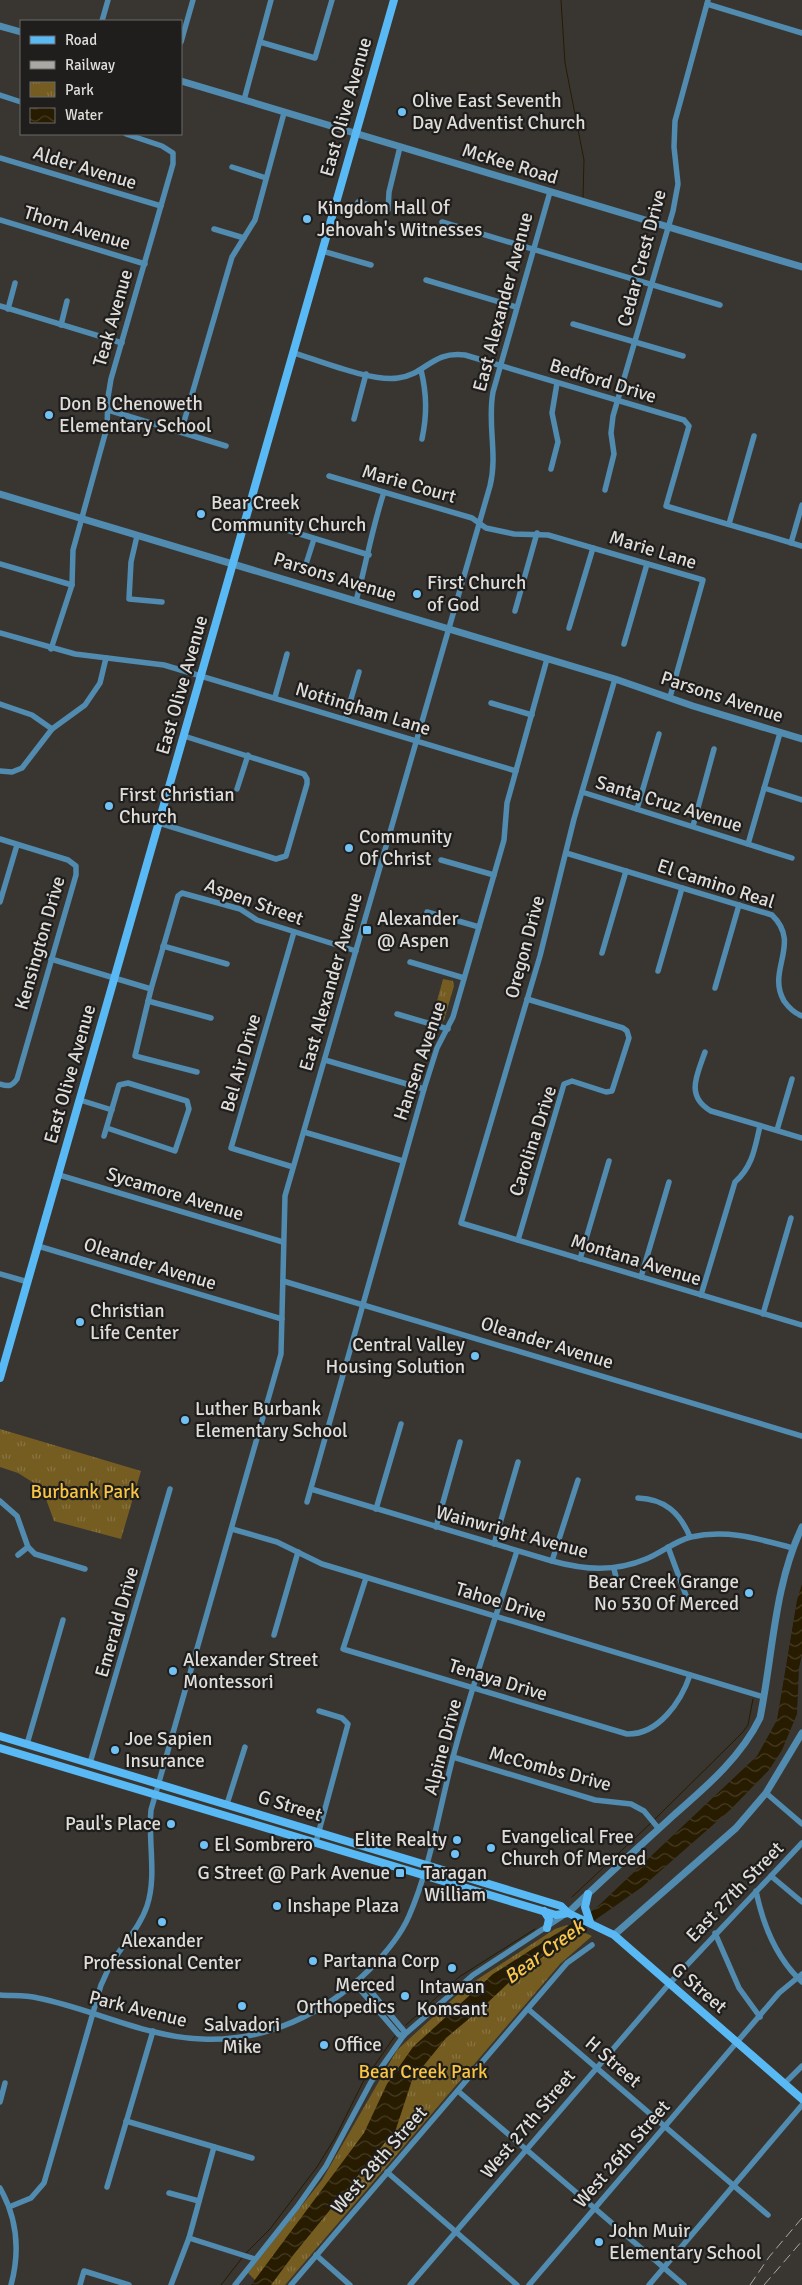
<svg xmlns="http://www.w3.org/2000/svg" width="802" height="2285" font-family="Signika,sans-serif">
  <defs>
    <pattern id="park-tufts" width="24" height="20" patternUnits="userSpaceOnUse" patternTransform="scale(1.25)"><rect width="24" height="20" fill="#755d22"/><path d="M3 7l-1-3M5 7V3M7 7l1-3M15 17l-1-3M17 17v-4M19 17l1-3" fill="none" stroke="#887442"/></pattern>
    <pattern id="water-waves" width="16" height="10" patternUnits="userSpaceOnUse" patternTransform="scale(1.25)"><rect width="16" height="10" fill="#271b00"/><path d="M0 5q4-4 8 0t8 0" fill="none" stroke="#463c25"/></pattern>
  </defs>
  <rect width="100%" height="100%" fill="#393631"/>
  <!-- park -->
  <g fill="url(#park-tufts)">
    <polygon points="443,979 453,981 454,986 444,1020 440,1022 432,1020"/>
    <polygon points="0,1429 141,1471 121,1539 54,1521 42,1488 18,1473 0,1467"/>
    <polygon points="567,1925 592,1936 560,1964 285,2285 260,2285 248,2273 322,2180 397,2050 467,1986 555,1929"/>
  </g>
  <!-- water -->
  <polygon fill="url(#water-waves)" points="802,1584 802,1654 799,1668 797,1714 782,1750 769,1770 730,1810 642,1887 517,1975 483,2007 446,2038 412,2080 396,2129 294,2254 271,2285 251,2285 364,2133 387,2084 413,2047 493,1974 595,1909 757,1756 777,1720 797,1600"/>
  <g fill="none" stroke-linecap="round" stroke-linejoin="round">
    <!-- stream -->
    <g stroke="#271b00" stroke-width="1">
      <polyline points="561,0 565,63 584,160 583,197"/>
      <polyline points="655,1819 742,1733 748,1725 753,1699"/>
      <polyline points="572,1897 652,1822"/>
      <polyline points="406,2025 459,1977 535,1929"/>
      <polyline points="246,2253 270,2229 317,2167 335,2138 363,2082 395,2036"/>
      <polyline points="221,2285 242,2258"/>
    </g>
    <!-- minor -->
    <g stroke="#518baf" stroke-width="5.5">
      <polyline points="707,4 802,33"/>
      <polyline points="102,21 108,0"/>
      <polyline points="181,42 193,0"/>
      <polyline points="260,42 315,58 332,0"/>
      <polyline points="0,95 21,102"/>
      <polyline points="244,100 271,0"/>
      <polyline points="0,158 161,206"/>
      <polyline points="232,167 266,178"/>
      <polyline points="358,202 388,210 389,192 400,147"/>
      <polyline points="0,220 145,264"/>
      <polyline points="442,222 720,305"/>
      <polyline points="214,229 244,238"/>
      <polyline points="322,251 371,265"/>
      <polyline points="426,280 516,307"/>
      <polyline points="0,306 122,343"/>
      <polyline points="8,309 15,283"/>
      <polyline points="573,324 683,356"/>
      <polyline points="61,325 67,301"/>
      <path d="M294 353C320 361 372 382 398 378 427 374 431 351 465 355L684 420 689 426 666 506 802 546"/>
      <path d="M421 370C427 395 427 415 422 439"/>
      <polyline points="108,410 226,446"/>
      <polyline points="354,419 366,374"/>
      <polyline points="181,432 229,267 232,257 255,220 284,113"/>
      <polyline points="551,469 558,442 552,413 557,383"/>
      <polyline points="329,476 472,518 486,528 514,534 548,535 703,580 670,697"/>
      <polyline points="605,490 614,454 611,433 613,416 673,211 678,184 674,147 675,121 708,0"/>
      <polyline points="267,524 369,555"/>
      <polyline points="729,524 754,436"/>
      <polyline points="137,536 131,562 129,599 162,602"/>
      <polyline points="791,543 802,505"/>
      <polyline points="0,564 72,585"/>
      <polyline points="306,564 314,539"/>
      <path d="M356 601C366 565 372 528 384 492"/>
      <polyline points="515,611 537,533"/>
      <polyline points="569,628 593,548"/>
      <polyline points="0,633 75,654 164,665 516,771"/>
      <polyline points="624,644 647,564"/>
      <polyline points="51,649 72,585 73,550 107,427 108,397 111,379 173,164 173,153 162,146 126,134"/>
      <polyline points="615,679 574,819 540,956 461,1223 802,1325"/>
      <polyline points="275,697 287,654"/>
      <polyline points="491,703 532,715"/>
      <polyline points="0,704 32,715 52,729"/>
      <polyline points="345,719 359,672"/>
      <polyline points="0,771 12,772 22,768 52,729 85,705 100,683 106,658"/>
      <polyline points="764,788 802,800"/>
      <polyline points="237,789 248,755"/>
      <polyline points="582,792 792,858"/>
      <polyline points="637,809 659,734"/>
      <polyline points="159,823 276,859 286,856 307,784 307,779 304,774 184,736"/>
      <polyline points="693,826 714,749"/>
      <path d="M0 839 68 860 76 866V875L17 1079C12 1086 9 1087 0 1084"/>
      <polyline points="748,844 780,733"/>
      <path d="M566 853 772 915C802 944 766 970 784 1001 789 1008 794 1013 802 1016"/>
      <polyline points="441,860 494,875"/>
      <polyline points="0,902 17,845"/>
      <polyline points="427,912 479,927"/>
      <polyline points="163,946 227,964"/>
      <polyline points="602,953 626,871"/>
      <polyline points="51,959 151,989"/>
      <polyline points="410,962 464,978"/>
      <polyline points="658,971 682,888"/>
      <polyline points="715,988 739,905"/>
      <polyline points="148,1001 211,1018"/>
      <polyline points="397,1014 448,1029"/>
      <path d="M705 1052C697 1075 685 1096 711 1111L802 1138"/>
      <polyline points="325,1060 424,1089"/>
      <polyline points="197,1072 135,1056 151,989 178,896 182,893 240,909 257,920 356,951"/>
      <polyline points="80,1100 112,1110"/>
      <polyline points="777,1130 792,1079"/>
      <polyline points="304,1132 403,1161"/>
      <polyline points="104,1136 119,1085 128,1083 187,1101 189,1109 175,1151 107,1128"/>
      <polyline points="293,1167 231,1148 294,932"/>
      <polyline points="59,1175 283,1242"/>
      <polyline points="518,1240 564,1084 572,1081 606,1092 612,1091 629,1038 627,1031 623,1028 527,999"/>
      <polyline points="38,1246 282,1319"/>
      <polyline points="580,1259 609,1161"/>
      <polyline points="0,1274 28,1282"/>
      <polyline points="641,1277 669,1182"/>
      <polyline points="283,1281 802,1436"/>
      <path d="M701 1295 735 1182C753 1166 755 1147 760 1126"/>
      <polyline points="763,1314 791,1218"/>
      <path d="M311 1489 552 1561C585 1570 615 1572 646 1559 661 1553 675 1541 691 1537 727 1529 759 1539 793 1548"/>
      <path d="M638 1498C665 1499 680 1513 690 1537"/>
      <polyline points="0,1501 17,1516 28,1547 35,1554 85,1569"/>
      <polyline points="307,1502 424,1089 437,1048 453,1017 479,927 504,840 507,803 547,659"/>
      <polyline points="376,1509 401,1424"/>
      <polyline points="436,1527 460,1442"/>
      <polyline points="232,1529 277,1542 322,1564 764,1697"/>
      <polyline points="494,1544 518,1462"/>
      <polyline points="668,1547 691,1609"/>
      <polyline points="18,1555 28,1547"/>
      <polyline points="552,1561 578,1480"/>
      <polyline points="614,1569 618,1585"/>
      <path d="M366 1578 343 1649 627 1734C658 1735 681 1702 690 1675"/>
      <polyline points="274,1635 298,1552"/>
      <polyline points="27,1744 63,1620"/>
      <polyline points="453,1757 595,1800 631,1804 644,1811 659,1829"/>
      <polyline points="90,1763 170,1489"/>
      <polyline points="766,1793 802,1824"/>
      <polyline points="227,1804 245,1747"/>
      <polyline points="316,1842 348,1724 342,1718 319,1711"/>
      <polyline points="771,1876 802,1902"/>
      <path d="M756 1891C763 1925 776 1958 802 1982"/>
      <polyline points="715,1933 739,1988 760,2017"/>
      <polyline points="357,1981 357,1986 399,2035 404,2035"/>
      <polyline points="357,1981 363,1982 404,2031 404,2035"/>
      <path d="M0 1995C13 1996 25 1995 38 1998 93 2009 145 2037 202 2039 266 2042 324 2014 369 1970 385 1954 400 1937 409 1916 431 1865 439 1810 453 1757 471 1688 495 1619 517 1551"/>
      <polyline points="528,2009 768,2215"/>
      <polyline points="784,2084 802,2066"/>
      <polyline points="458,2091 684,2285"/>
      <polyline points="0,2102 5,2083"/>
      <polyline points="126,2121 252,2158"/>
      <polyline points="387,2172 517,2285"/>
      <polyline points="107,2187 153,2031"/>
      <path d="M0 2188C17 2218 20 2252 11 2285"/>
      <polyline points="169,2193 199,2201"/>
      <path d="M9 2207 31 2198 44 2183 101 1985C105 1977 108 1968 113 1961 124 1943 140 1927 147 1906 157 1876 148 1842 151 1810L281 1354 285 1196 490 486C498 454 487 424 493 392L550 192"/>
      <polyline points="189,2238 255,2259"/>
      <polyline points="316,2255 350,2285"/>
      <polyline points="80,2285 84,2271 129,2285"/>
      <polyline points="171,2285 189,2238 214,2147"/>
      <polyline points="235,2285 297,2207 326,2166 371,2082 404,2035 473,1975 566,1914"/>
      <polyline points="291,2285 567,1963 592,1945"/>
      <polyline points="410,2285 669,1984 802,1843"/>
      <polyline points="529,2285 779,1993 802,1974"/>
      <polyline points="649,2285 802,2105"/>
    </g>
    <!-- tertiary -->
    <g stroke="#518baf" stroke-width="7">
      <polyline points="0,26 21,32"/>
      <polyline points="181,81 802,267"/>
      <polyline points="0,494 615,679 693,706 802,739"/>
      <path d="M568 1913C603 1879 639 1847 675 1814 707 1786 741 1757 760 1718 773 1654 774 1586 802 1527"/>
      <polyline points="614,1935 736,1828 766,1793 802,1733"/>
    </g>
    <!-- secondary -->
    <g stroke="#59b9f4" stroke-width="8">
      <polyline points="0,1378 394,0"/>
      <polyline points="0,1736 561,1906 568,1913 614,1935 802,2099"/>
      <polyline points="0,1748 556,1915 568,1913"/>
      <polyline points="588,1894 585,1907 590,1922"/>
      <polyline points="544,1911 549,1919 547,1928"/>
    </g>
    <!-- rail -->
    <g stroke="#aaa8a5" stroke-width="1" stroke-dasharray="10 5" stroke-linecap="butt">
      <polyline points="750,2285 769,2257 802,2218"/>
      <polyline points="764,2285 802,2241"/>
    </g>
  </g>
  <!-- markers -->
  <g fill="#71c1f4" stroke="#1f1e1c" stroke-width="2">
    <circle cx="402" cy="112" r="5"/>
    <circle cx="307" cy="219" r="5"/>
    <circle cx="49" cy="415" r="5"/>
    <circle cx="201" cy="514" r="5"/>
    <circle cx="417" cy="594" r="5"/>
    <circle cx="109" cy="806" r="5"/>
    <circle cx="349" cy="848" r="5"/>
    <rect x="362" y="925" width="10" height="10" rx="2.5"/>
    <circle cx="80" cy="1322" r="5"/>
    <circle cx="475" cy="1356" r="5"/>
    <circle cx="185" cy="1420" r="5"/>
    <circle cx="749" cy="1593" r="5"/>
    <circle cx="173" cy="1671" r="5"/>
    <circle cx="115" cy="1750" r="5"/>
    <circle cx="171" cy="1824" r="5"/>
    <circle cx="457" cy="1840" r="5"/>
    <circle cx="204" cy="1845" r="5"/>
    <circle cx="491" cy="1848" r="5"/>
    <circle cx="455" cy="1854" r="5"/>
    <rect x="395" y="1868" width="10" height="10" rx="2.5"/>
    <circle cx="277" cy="1906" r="5"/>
    <circle cx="162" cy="1922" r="5"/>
    <circle cx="313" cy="1961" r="5"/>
    <circle cx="452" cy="1968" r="5"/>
    <circle cx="405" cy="1996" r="5"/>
    <circle cx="242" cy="2006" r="5"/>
    <circle cx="324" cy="2045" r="5"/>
    <circle cx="599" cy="2242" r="5"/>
  </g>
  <g text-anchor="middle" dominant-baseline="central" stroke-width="4.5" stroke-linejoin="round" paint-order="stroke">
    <!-- poi labels -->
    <g font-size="19" fill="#deddda" stroke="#1f1e1c" text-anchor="start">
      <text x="412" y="101">Olive East Seventh<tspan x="412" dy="22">Day Adventist Church</tspan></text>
      <text x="317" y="208">Kingdom Hall Of<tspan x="317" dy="22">Jehovah's Witnesses</tspan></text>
      <text x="59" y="404">Don B Chenoweth<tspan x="59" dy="22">Elementary School</tspan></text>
      <text x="211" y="503">Bear Creek<tspan x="211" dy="22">Community Church</tspan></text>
      <text x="427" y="583">First Church<tspan x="427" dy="22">of God</tspan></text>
      <text x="119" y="795">First Christian<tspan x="119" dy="22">Church</tspan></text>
      <text x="359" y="837">Community<tspan x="359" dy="22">Of Christ</tspan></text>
      <text x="377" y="919">Alexander<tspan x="377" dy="22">@ Aspen</tspan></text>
      <text x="90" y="1311">Christian<tspan x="90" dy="22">Life Center</tspan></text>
      <text x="465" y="1345" text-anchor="end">Central Valley<tspan x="465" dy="22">Housing Solution</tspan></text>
      <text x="195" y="1409">Luther Burbank<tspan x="195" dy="22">Elementary School</tspan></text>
      <text x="739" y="1582" text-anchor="end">Bear Creek Grange<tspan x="739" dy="22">No 530 Of Merced</tspan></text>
      <text x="183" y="1660">Alexander Street<tspan x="183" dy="22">Montessori</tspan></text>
      <text x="125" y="1739">Joe Sapien<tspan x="125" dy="22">Insurance</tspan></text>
      <text x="161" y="1824" text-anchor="end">Paul's Place</text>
      <text x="501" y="1837">Evangelical Free<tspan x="501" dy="22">Church Of Merced</tspan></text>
      <text x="447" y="1840" text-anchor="end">Elite Realty</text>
      <text x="214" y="1845">El Sombrero</text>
      <text x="390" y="1873" text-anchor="end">G Street @ Park Avenue</text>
      <text x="455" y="1873" text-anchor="middle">Taragan<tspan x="455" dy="22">William</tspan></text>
      <text x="287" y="1906">Inshape Plaza</text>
      <text x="162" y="1941" text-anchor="middle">Alexander<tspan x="162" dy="22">Professional Center</tspan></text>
      <text x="323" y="1961">Partanna Corp</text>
      <text x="395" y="1985" text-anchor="end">Merced<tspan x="395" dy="22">Orthopedics</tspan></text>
      <text x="452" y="1987" text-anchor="middle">Intawan<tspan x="452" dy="22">Komsant</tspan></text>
      <text x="242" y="2025" text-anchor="middle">Salvadori<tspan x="242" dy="22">Mike</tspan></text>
      <text x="334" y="2045">Office</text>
      <text x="609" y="2231">John Muir<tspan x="609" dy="22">Elementary School</tspan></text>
    </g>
    <!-- street labels -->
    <g font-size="19" fill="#deddda" stroke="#1f1e1c">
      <text transform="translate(346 107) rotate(-74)">East Olive Avenue</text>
      <text transform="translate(510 164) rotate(17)">McKee Road</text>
      <text transform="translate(85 168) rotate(17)">Alder Avenue</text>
      <text transform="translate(77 228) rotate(17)">Thorn Avenue</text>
      <text transform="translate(642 258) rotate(-75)">Cedar Crest Drive</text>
      <text transform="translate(503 302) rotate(-75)">East Alexander Avenue</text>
      <text transform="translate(113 318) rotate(-74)">Teak Avenue</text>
      <text transform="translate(603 381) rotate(17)">Bedford Drive</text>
      <text transform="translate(409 484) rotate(16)">Marie Court</text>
      <text transform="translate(653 550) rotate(17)">Marie Lane</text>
      <text transform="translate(335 577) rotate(17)">Parsons Avenue</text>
      <text transform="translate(182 685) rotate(-74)">East Olive Avenue</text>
      <text transform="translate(722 697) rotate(18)">Parsons Avenue</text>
      <text transform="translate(363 709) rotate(17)">Nottingham Lane</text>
      <text transform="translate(669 804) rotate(17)">Santa Cruz Avenue</text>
      <text transform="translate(716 884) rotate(18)">El Camino Real</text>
      <text transform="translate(254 902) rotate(20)">Aspen Street</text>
      <text transform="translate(40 943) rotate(-74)">Kensington Drive</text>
      <text transform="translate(525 947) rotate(-75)">Oregon Drive</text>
      <text transform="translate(331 982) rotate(-74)">East Alexander Avenue</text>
      <text transform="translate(420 1061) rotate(-71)">Hansen Avenue</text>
      <text transform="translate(241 1063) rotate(-74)">Bel Air Drive</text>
      <text transform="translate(70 1074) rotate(-74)">East Olive Avenue</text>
      <text transform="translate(533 1141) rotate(-72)">Carolina Drive</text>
      <text transform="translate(175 1194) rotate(17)">Sycamore Avenue</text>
      <text transform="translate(636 1260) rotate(17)">Montana Avenue</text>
      <text transform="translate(150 1264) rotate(17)">Oleander Avenue</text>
      <text transform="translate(547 1343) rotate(17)">Oleander Avenue</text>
      <text transform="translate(512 1532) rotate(15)">Wainwright Avenue</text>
      <text transform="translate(501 1602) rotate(17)">Tahoe Drive</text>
      <text transform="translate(117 1622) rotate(-74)">Emerald Drive</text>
      <text transform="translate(498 1680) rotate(17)">Tenaya Drive</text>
      <text transform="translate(443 1747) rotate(-75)">Alpine Drive</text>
      <text transform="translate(550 1769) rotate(15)">McCombs Drive</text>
      <text transform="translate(290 1806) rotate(17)">G Street</text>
      <text transform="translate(735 1892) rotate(-46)">East 27th Street</text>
      <text transform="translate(699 1988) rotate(41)">G Street</text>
      <text transform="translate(138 2009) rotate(14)">Park Avenue</text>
      <text transform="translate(613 2062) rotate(41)">H Street</text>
      <text transform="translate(528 2124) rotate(-50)">West 27th Street</text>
      <text transform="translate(622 2154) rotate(-49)">West 26th Street</text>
      <text transform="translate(379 2160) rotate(-49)">West 28th Street</text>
    </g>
    <!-- park labels -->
    <g font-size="19" fill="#f9c543" stroke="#1f1e1c">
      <text x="85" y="1492">Burbank Park</text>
      <text x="423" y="2072">Bear Creek Park</text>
    </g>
    <!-- water labels -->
    <g font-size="20" font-style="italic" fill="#fbc846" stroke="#1f1e1c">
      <text transform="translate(544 1952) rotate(-36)">Bear Creek</text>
    </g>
  </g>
  <!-- legend -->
  <rect x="20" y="20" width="162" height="115" fill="#1f1e1c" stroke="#6b6a68"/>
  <rect x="30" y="36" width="25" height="8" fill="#59b9f4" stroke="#6b6a68"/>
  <text x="65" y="45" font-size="15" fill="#deddda">Road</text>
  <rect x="30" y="61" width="25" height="8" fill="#aaa8a5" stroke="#6b6a68"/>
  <text x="65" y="70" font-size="15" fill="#deddda">Railway</text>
  <rect x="30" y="82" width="25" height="15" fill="url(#park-tufts)" stroke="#6b6a68"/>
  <text x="65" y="95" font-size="15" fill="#deddda">Park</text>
  <rect x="30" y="108" width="25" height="15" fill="url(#water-waves)" stroke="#6b6a68"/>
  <text x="65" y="120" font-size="15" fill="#deddda">Water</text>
</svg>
